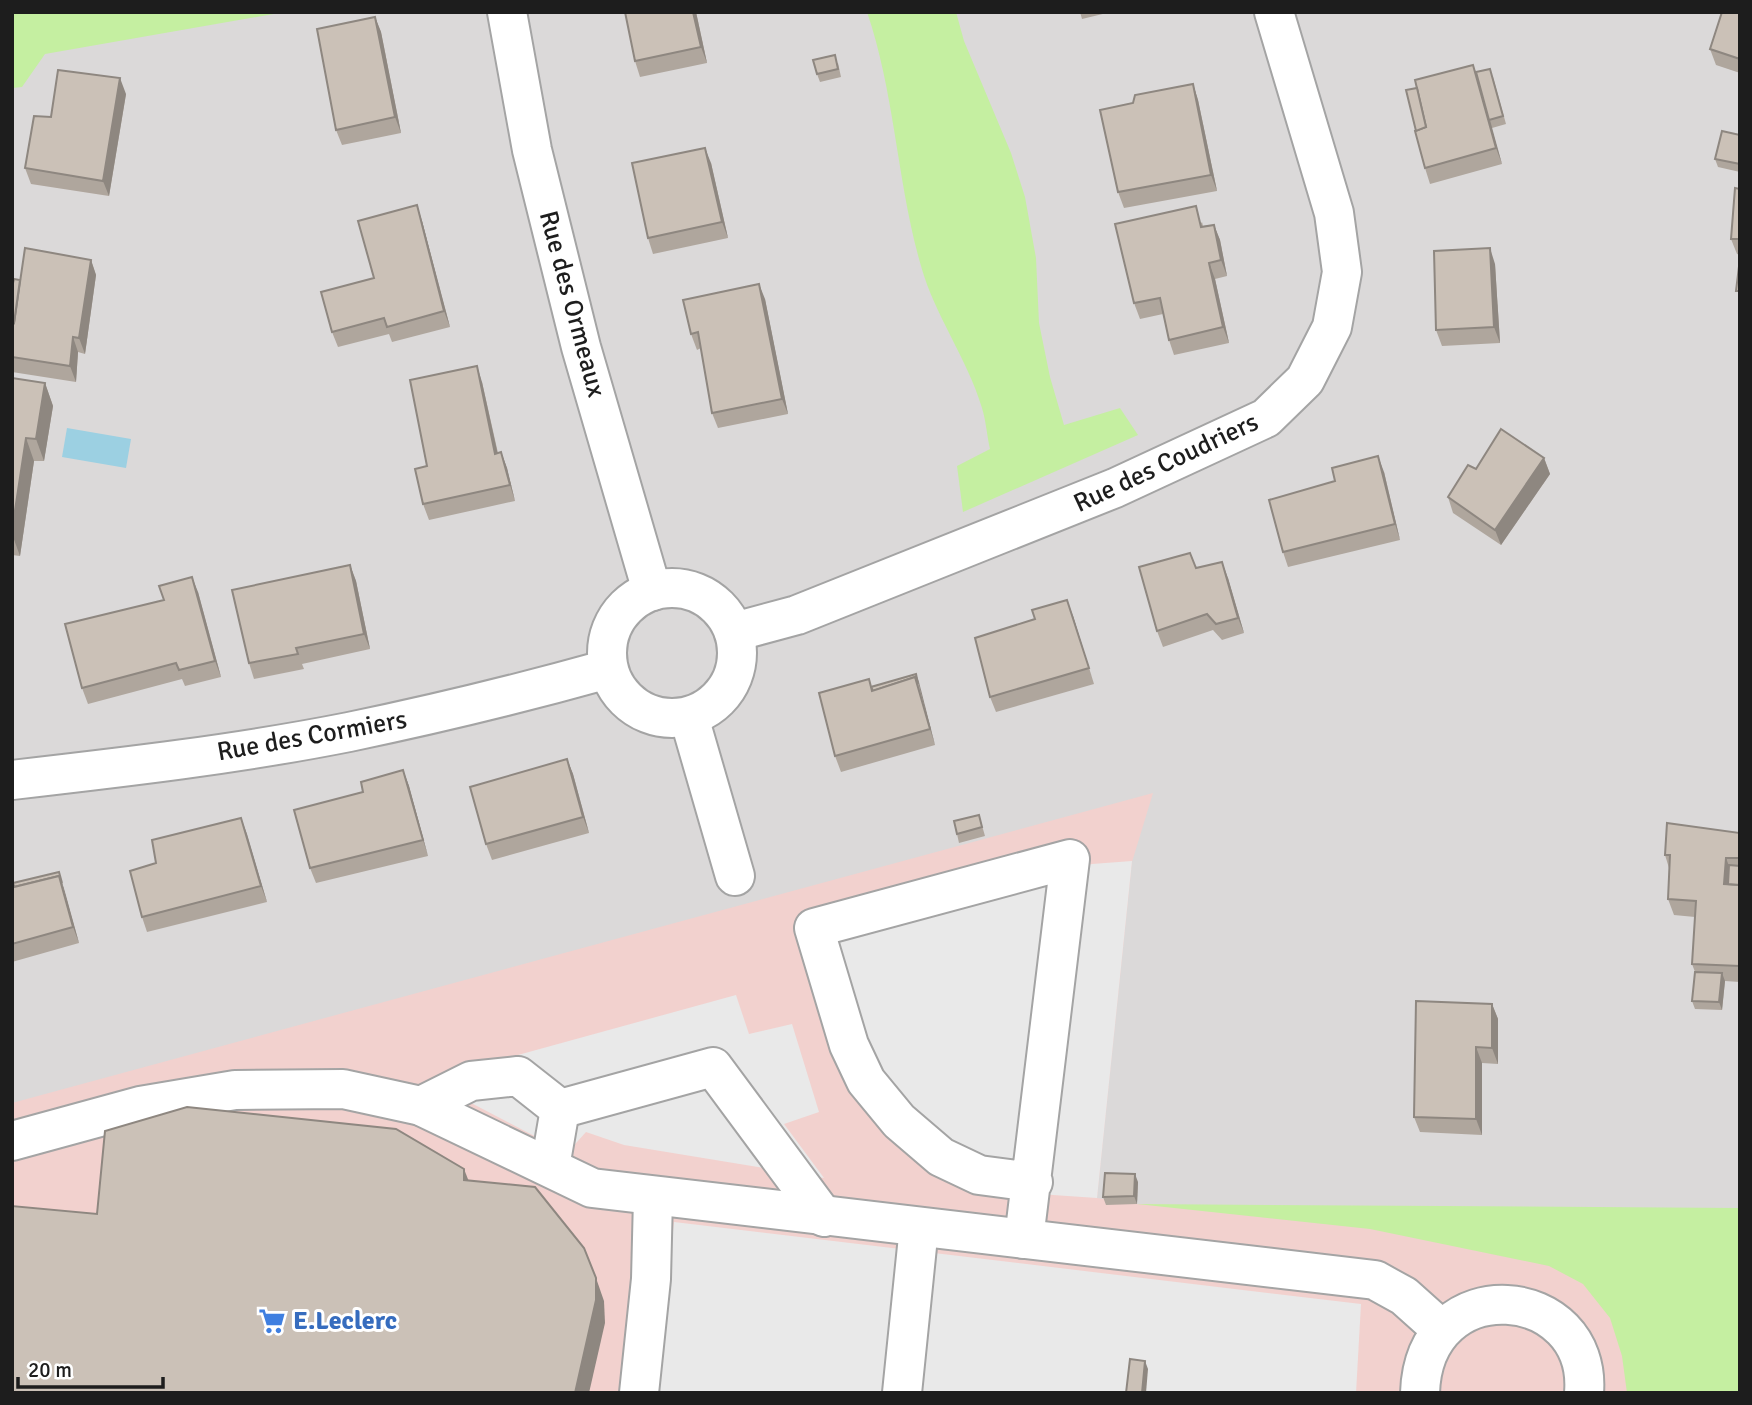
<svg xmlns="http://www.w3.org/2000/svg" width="1752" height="1405" font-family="Signika,sans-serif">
  <rect width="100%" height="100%" fill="#efebe1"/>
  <!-- residential -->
  <rect fill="#dbd9d9" x="12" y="12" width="1728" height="1381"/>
  <!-- commercial -->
  <polygon fill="#f2d1ce" points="1153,793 1132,862 1097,1198 1137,1204 1740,1219 1740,1393 12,1393 12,1103"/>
  <!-- grass -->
  <g fill="#c5efa1">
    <polygon points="12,12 285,12 45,54 22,87 12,88"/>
    <path d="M867 12H956L964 41 1011 153 1025 197 1036 258 1039 323 1050 377 1064 425 1120 408 1138 435 963 512 957 466 990 449C987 436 986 421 982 408 967 358 935 316 921 266 897 183 895 94 867 12Z"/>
    <polygon points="1137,1204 1740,1208 1740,1393 1627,1393 1622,1356 1610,1318 1583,1284 1549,1266 1370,1229"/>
  </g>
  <!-- parking -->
  <g fill="#e9e9e9">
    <polygon points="1132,861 1097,1198 1008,1192 932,1164 806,943 1092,864"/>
    <polygon points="736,995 749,1034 792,1024 819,1112 784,1124 824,1178 624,1145 586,1132 567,1153 427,1080"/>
    <polygon points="674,1222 1361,1304 1356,1393 655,1393"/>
  </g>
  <!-- water -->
  <polygon fill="#9cd0e2" points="67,428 131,439 126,468 62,457"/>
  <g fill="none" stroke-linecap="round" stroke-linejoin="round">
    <!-- minor casing -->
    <g stroke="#a4a4a4" stroke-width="42">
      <g id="minor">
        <polyline points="507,12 532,150 581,347 652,591"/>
        <circle cx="672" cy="653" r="65"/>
        <polyline points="734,632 797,615 1115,488 1266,418 1305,380 1332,327 1342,272 1334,213 1274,12"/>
        <polyline points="689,717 735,876"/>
        <path d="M12 780C125 767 238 754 349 732 436 714 522 693 608 669"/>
        <polyline points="421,1106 471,1081 518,1076 560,1109 550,1167"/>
        <polyline points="560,1109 713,1067 824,1217"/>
        <polyline points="12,1141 140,1106 235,1090 343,1089 421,1106 592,1188 1375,1280 1404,1296 1442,1330"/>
        <polyline points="1024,1239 1070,859 814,928 849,1045 866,1081 899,1121 941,1157 979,1175 1033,1182"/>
        <polyline points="639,1393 651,1279 653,1198"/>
        <polyline points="902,1393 919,1227"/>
        <path d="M1420 1393C1424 1267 1593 1284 1584 1393"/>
      </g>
    </g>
    <!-- minor -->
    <use href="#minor" stroke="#fff" stroke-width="38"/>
  </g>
  <!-- wall -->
  <g fill="#afa69d">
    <polygon points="696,12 707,63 640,77 635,61"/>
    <polygon points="1080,12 1111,12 1082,19"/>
    <polygon points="1740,12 1740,73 1716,65 1710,49"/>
    <polygon points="375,17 381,32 401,133 342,145 336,130"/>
    <polygon points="838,63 841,77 820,82 817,74"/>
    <polygon points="1476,73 1493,77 1506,124 1492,128 1491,127 1502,164 1430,184 1425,168 1416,131 1417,88"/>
    <polygon points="1193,84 1198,100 1217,191 1124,208 1118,192 1133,103"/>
    <polygon points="126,94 109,196 31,184 25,168 51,117"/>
    <polygon points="1740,135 1740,172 1718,167 1715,159"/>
    <polygon points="711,163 728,238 653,254 648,238"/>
    <polygon points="1740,189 1740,255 1737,254 1731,239"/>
    <polygon points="422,221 450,327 392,342 389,334 338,347 332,332 374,278"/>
    <polygon points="1202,222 1203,226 1214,225 1220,240 1227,276 1215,279 1229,343 1174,355 1169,340 1163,314 1140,319 1134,303"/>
    <polygon points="91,260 96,275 85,354 78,352 76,382 12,372 12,287 20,280"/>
    <polygon points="1495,264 1500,343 1442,346 1436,330"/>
    <polygon points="765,299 788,414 718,428 712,413 701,348 697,350 691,334"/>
    <polygon points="12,378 45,383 53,406 44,461 34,461 20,556 12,555"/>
    <polygon points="482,382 498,453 501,452 507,468 515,501 429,520 423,504 427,466"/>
    <polygon points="1544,458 1550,474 1501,545 1453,513 1448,497 1476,469"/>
    <polygon points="1384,472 1400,540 1288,567 1283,552 1335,481"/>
    <polygon points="350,565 356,581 370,649 302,664 304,669 254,679 249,663"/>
    <polygon points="1196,568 1228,578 1244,633 1222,640 1213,630 1163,647 1157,631"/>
    <polygon points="198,592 221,677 185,686 182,679 88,704 82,688"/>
    <polygon points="1073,616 1094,684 996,712 990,697"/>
    <polygon points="916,674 935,745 841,772 835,756 871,687"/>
    <polygon points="567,759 573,774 589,833 492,860 486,844"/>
    <polygon points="403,770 409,786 428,856 316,883 310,868 363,792"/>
    <polygon points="979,815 985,836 959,843 957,834"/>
    <polygon points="241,818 267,902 147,932 142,917 156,863"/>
    <polygon points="1740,833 1740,982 1725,981 1722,1010 1695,1009 1692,1001 1695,972 1692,964 1695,917 1674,915 1668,899 1669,868 1665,855"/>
    <polygon points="59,872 79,943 12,962 12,880 13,884"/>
    <polygon points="1492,1004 1498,1019 1498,1064 1482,1063 1482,1135 1420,1132 1414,1117"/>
    <polygon points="1138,1182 1137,1204 1106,1205 1103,1197"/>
  </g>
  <!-- shaded-wall -->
  <g fill="#8e8780">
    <polygon points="693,12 696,12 707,63 701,47"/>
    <polygon points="375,17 381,32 401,133 395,117"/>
    <polygon points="1473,65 1479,80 1502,164 1496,148"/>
    <polygon points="120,78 126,94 109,196 103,181"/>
    <polygon points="1193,84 1198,100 1217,191 1211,175"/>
    <polygon points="705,148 711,163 728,238 722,222"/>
    <polygon points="417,205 422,221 450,327 444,311"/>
    <polygon points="1214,225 1220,240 1227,276 1221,260"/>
    <polygon points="1490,248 1495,264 1500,343 1494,327"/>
    <polygon points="91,260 96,275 85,354 79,338"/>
    <polygon points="1209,263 1215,279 1229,343 1223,327"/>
    <polygon points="759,284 765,299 788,414 782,399"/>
    <polygon points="73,337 78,352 76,382 70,366"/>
    <polygon points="477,366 482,382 501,469 495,454"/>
    <polygon points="45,383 53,406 44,461 36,439"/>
    <polygon points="26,438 34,461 20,556 12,534 12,530"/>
    <polygon points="501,452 507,468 515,501 510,485"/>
    <polygon points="1378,456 1384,472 1400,540 1395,524"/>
    <polygon points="1544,458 1550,474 1501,545 1495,530"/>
    <polygon points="1222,562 1228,578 1244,633 1238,618"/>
    <polygon points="350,565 356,581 370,649 364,634"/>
    <polygon points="192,577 198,592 221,677 215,661"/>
    <polygon points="1067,600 1073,616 1094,684 1089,668"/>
    <polygon points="916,674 919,682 935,745 930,729"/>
    <polygon points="567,759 573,774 589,833 583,817"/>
    <polygon points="403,770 409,786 428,856 423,840"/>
    <polygon points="241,818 247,834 267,902 261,886"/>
    <polygon points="1726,858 1732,874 1731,891 1724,884"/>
    <polygon points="59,872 65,892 79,943 73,927"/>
    <polygon points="1722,973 1725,981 1722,1010 1719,1002"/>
    <polygon points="1492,1004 1498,1019 1498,1064 1492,1048"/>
    <polygon points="1476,1047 1482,1063 1482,1135 1476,1119"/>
    <polygon points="464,1169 473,1192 464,1180"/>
    <polygon points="1135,1174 1138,1182 1137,1204 1134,1196"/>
    <polygon points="596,1278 604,1301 605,1323 589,1393 575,1393"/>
    <polygon points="1145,1361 1148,1369 1146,1393 1142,1393"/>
  </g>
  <!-- building -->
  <g fill="#cbc1b7" stroke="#8e8780" stroke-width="2">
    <polygon points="625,12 693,12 701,47 635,61"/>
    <polygon points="1722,12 1740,12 1740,59 1710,49"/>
    <polygon points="375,17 395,117 336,130 317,29"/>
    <polygon points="835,55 838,69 817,74 813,60"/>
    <polygon points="1473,65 1496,148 1425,168 1415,131 1426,127 1415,80"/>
    <polygon points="1490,69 1503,116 1489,120 1476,72"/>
    <polygon points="58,70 120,78 103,181 25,168 34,116 51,117"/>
    <polygon points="1193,84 1211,175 1118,192 1100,110 1133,103 1135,95"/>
    <polygon points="1417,88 1426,127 1416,131 1406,90"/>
    <polygon points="1722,131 1740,135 1740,164 1715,159"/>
    <polygon points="705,148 722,222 648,238 632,163"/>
    <polygon points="1735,188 1740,189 1740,239 1731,239"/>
    <polygon points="417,205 444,311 387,327 384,318 332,332 321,292 374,278 358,221"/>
    <polygon points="1196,206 1201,227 1214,225 1221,260 1209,263 1223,327 1169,340 1160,298 1134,303 1115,224"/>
    <polygon points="25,248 91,260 79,338 73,337 70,366 12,357 12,322 14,323"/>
    <polygon points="1490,248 1494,327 1436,330 1434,251"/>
    <polygon points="1740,258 1740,291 1736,291"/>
    <polygon points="14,279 20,280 14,323 12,322 12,287"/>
    <polygon points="759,284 782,399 712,413 698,332 691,334 683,300"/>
    <polygon points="477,366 495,454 501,452 510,485 423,504 415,469 427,466 410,380"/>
    <polygon points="12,378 45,383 36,439 26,438 12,530"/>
    <polygon points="1501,429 1544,458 1495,530 1448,497 1468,465 1476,469"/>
    <polygon points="1378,456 1395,524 1283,552 1269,500 1335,481 1332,468"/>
    <polygon points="1190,553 1196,568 1222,562 1238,618 1216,624 1207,614 1157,631 1139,567"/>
    <polygon points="350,565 364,634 296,648 298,654 249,663 232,590"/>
    <polygon points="192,577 215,661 179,670 176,663 82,688 65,624 164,600 159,586"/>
    <polygon points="1067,600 1089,668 990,697 975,638 1035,619 1032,610"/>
    <polygon points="916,674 918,684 915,677 873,691 871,687"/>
    <polygon points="915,677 930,729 835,756 819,693 869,679 872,691"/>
    <polygon points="567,759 583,817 486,844 470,787"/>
    <polygon points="403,770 423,840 310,868 294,810 363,792 361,782"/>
    <polygon points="979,815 982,827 957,834 954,821"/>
    <polygon points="241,818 261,886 142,917 130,871 156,863 152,840"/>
    <polygon points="1667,823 1740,833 1740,858 1726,858 1724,884 1740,885 1740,966 1692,964 1696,901 1668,899 1670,855 1665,855"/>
    <polygon points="1729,865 1740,866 1740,885 1728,884"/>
    <polygon points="59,872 62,883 59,876 14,887 13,883"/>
    <polygon points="59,876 73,927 12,944 12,881 14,887"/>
    <polygon points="1695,972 1722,973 1719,1002 1692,1001"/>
    <polygon points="1416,1001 1492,1004 1492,1048 1476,1047 1476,1119 1414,1117"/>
    <polygon points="187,1107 396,1129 464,1169 464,1180 535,1187 584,1248 596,1278 596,1300 575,1393 12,1393 12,1206 97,1214 105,1131"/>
    <polygon points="1105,1173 1135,1174 1134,1196 1103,1197"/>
    <polygon points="1130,1359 1145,1361 1142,1393 1126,1393"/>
  </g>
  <!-- icons -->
  <defs>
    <g id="supermarket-bare" transform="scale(2.1)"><path d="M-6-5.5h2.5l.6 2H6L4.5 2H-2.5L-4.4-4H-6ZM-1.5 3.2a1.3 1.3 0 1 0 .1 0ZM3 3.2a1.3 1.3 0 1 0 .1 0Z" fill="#3f7fe0" stroke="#fff" stroke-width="2.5" paint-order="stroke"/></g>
  </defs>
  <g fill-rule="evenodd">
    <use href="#supermarket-bare" x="272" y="1321"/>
  </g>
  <g text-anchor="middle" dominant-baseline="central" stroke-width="6" stroke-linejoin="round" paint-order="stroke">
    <!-- street labels -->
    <g font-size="26" fill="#1d1d1d" stroke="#fff">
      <text transform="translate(572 304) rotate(75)">Rue des Ormeaux</text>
      <text transform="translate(1166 463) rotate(-25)">Rue des Coudriers</text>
      <text transform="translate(312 736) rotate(-10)">Rue des Cormiers</text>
    </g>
    <!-- shop labels -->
    <g font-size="26" font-weight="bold" fill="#366cbe" stroke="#fff" text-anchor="start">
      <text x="293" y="1321">E.Leclerc</text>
    </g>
  </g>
  <!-- border -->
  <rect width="1752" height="1405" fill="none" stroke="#1d1d1d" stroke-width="28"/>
  <!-- scale -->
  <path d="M18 1377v10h145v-10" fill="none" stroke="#1d1d1d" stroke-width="3.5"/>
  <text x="28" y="1377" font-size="21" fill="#1d1d1d" stroke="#ffffff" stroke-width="5" paint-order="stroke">20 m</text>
</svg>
